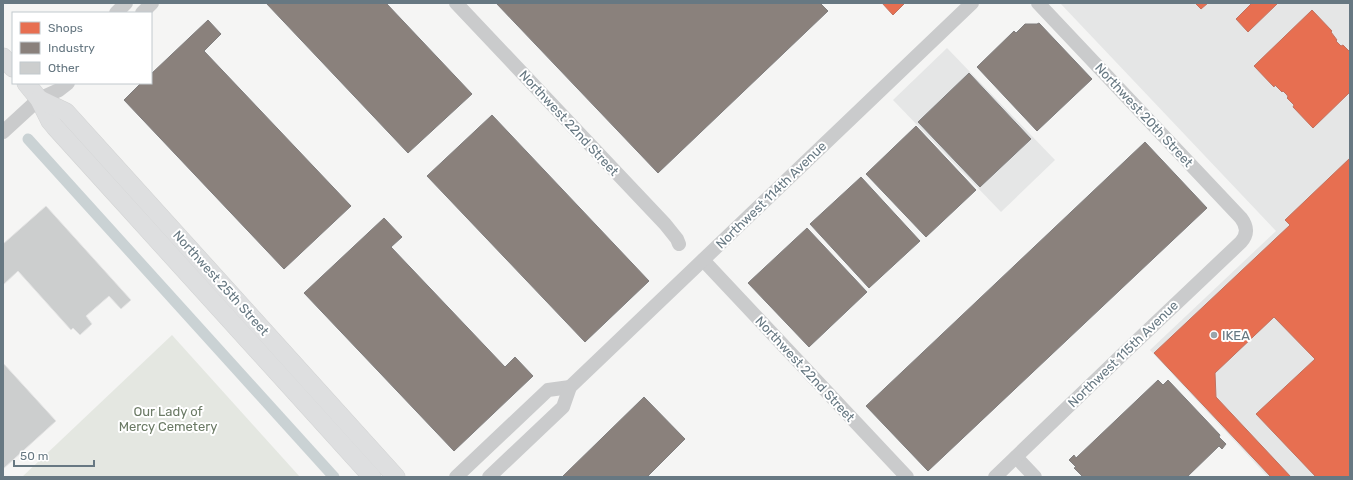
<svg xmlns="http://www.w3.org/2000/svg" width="1353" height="480" font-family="Rubik,sans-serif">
  <rect width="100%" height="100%" fill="#f5f5f4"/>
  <!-- built -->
  <g fill="#e5e6e6">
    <polygon points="1060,3 1350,3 1350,477 1268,477 1150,350 1276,231"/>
    <polygon points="947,48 1055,160 1001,212 893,100"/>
  </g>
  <!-- green -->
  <polygon fill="#e4e7e1" points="172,335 300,477 22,477"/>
  <!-- shops -->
  <g fill="#e76f51" stroke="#c17260">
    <polygon points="882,3 905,3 893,15"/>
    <polygon points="1195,3 1208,3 1201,9"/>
    <polygon points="1252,3 1278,3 1248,32 1236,19"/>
    <polygon points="1312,10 1332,31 1331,32 1337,40 1336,41 1341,46 1343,45 1350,52 1350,92 1313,128 1293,107 1294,105 1287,98 1288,97 1287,95 1283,91 1282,92 1275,85 1274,87 1254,66"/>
    <polygon points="1350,158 1350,477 1316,477 1256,414 1315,359 1274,317 1215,373 1216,397 1291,477 1271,477 1154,353 1290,225 1285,220"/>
  </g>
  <!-- industry -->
  <g fill="#8a817c" stroke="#807e7e">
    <polygon points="266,3 386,3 472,94 408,153"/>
    <polygon points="496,3 820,3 828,11 658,173"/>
    <polygon points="208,20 221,34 204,51 351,206 284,269 124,100 141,83 151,83 151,74"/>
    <polygon points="1039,23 1092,79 1037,131 977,67 1014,31 1016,33 1025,24 1037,24"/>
    <polygon points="969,73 1031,139 980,187 918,122"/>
    <polygon points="492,115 649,281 585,342 427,176"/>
    <polygon points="916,126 976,190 926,237 866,174"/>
    <polygon points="1145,142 1207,208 928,471 866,406"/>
    <polygon points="861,177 920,241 869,288 810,224"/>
    <polygon points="384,218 402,237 391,247 505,367 515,357 533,376 454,451 304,293"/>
    <polygon points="807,228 867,292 809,347 748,283"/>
    <polygon points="1158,380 1163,385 1168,380 1220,435 1219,437 1226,444 1222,449 1219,446 1187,477 1083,477 1074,468 1076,467 1069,460 1074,455 1076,458"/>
    <polygon points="644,397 685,439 647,477 562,477"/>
  </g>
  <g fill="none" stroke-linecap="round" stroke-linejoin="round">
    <!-- canal -->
    <polyline stroke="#cad2d4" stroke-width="11" points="28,139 334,477"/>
  </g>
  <!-- building -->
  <g fill="#cccece" stroke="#e4e4e4">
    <polygon points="46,206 131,300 121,309 109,296 86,316 92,324 80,335 73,328 71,330 18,271 3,285 3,244"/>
    <polygon points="3,363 56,421 3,469"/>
  </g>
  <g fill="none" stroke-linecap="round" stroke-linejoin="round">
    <!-- major casing -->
    <g stroke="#d1d2d2" stroke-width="19">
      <g id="major">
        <polyline points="3,57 13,68"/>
        <polyline points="26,83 39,99 50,121 55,127 372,477"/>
        <polyline points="39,99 66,112 396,477"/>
      </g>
    </g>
    <!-- minor -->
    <g stroke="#cacbcc" stroke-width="14">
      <polyline points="456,3 665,224 677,239 679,244"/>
      <polyline points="116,13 126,3"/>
      <polyline points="142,13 152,3"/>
      <polyline points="3,132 39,99 59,90 68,83"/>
      <polyline points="703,260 907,477"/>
      <polyline points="1016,457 1035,477"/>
      <polyline points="456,477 548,390 570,387"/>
      <polyline points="489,477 563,407 570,387 972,3"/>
      <path d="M995 477 1124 353 1241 242C1248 234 1247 226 1241 218L1038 3"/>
    </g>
    <!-- major -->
    <use href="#major" stroke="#dedfe0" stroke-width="18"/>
  </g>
  <!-- markers -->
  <circle fill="#99a4aa" stroke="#fff" stroke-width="1.5" cx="1214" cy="335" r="4"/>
  <g text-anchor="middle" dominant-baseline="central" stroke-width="4" stroke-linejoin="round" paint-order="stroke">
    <!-- street labels -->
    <g font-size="13" fill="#677882" stroke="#fff">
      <text transform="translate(1144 115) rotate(47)">Northwest 20th Street</text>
      <text transform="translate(569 123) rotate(47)">Northwest 22nd Street</text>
      <text transform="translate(771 195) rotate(-44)">Northwest 114th Avenue</text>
      <text transform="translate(221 283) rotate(48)">Northwest 25th Street</text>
      <text transform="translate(1123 354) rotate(-44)">Northwest 115th Avenue</text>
      <text transform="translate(805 369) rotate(47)">Northwest 22nd Street</text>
    </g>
    <!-- poi labels -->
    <g font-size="13" fill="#677882" stroke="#fff" text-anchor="start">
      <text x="1222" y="335">IKEA</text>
    </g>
    <!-- park labels -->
    <g font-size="13" fill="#6b7a65" stroke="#fff">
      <text x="168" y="411">Our Lady of<tspan x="168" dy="15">Mercy Cemetery</tspan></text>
    </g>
  </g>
  <!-- border -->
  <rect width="1353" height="480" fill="none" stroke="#677882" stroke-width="8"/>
  <!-- legend -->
  <rect x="12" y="12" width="140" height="72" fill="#ffffff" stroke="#c2c9cd"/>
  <rect x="20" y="22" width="20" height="12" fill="#e76f51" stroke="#c2c9cd"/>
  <text x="48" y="32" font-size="12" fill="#677882">Shops</text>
  <rect x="20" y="42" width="20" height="12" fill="#8a817c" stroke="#c2c9cd"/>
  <text x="48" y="52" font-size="12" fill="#677882">Industry</text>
  <rect x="20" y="62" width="20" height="12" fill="#cccece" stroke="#c2c9cd"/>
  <text x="48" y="72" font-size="12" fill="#677882">Other</text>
  <!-- scale -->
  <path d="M14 460v6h80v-6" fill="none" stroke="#677882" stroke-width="2"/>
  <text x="20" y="460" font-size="12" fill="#677882" stroke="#ffffff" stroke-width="3" paint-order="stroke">50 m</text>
</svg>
